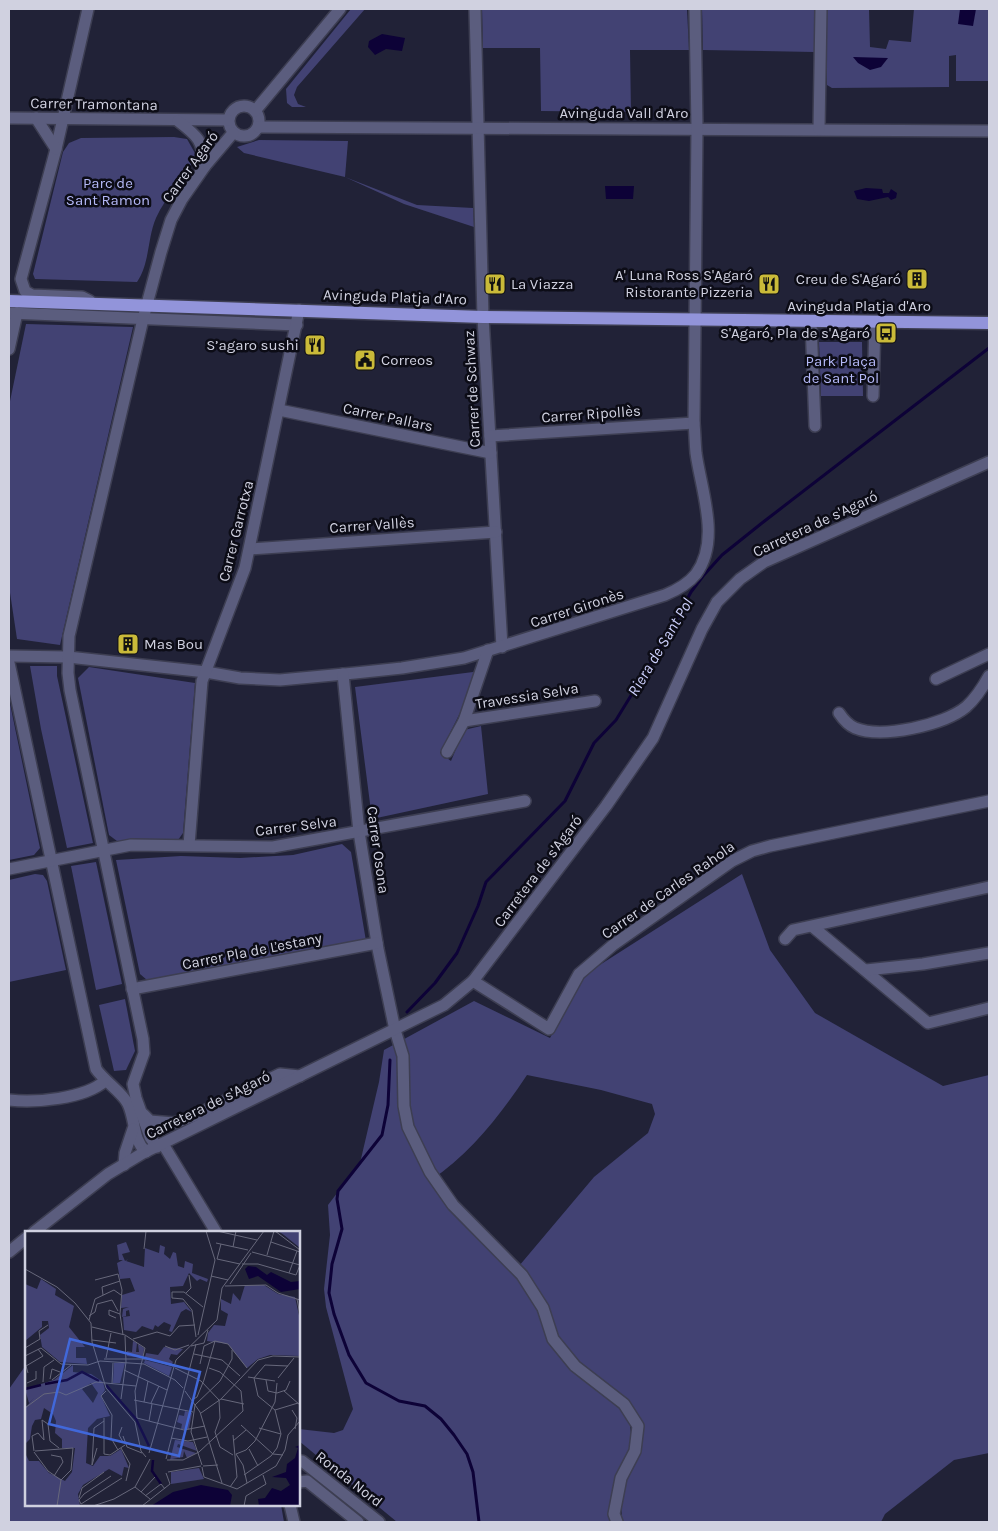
<svg xmlns="http://www.w3.org/2000/svg" width="998" height="1531" font-family="Karla,sans-serif">
  <rect width="100%" height="100%" fill="#212237"/>
  <!-- green -->
  <g fill="#424273">
    <polygon points="351,9 365,9 297,87 294,95 298,104 306,107 292,107 287,103 286,89"/>
    <polygon points="482,9 687,9 689,50 630,50 631,112 541,111 540,48 483,48"/>
    <polygon points="702,9 814,9 814,52 703,50"/>
    <polygon points="827,9 869,9 870,47 886,49 889,40 911,42 914,9 989,9 989,81 956,81 956,55 949,56 949,87 832,88 827,85"/>
    <path d="M174 137 187 139 196 155C186 178 166 195 156 218 147 239 150 263 137 282L35 279 33 274 63 152 69 143 81 138Z"/>
    <polygon points="259,140 348,141 345,177 417,205 473,208 474,227 404,204 345,177 244,153 237,147"/>
    <polygon points="26,324 133,327 60,645 17,639 9,586 9,406"/>
    <polygon points="819,342 862,342 863,396 821,396"/>
    <polygon points="30,666 57,666 57,676 93,843 67,848 41,729"/>
    <polygon points="89,667 195,683 183,833 178,840 117,841 109,835 78,678"/>
    <polygon points="481,671 440,753 451,761 464,730 481,726 488,794 372,819 355,687"/>
    <polygon points="9,699 40,848 34,855 9,860"/>
    <polygon points="342,844 351,852 366,941 172,980 147,980 140,974 116,860 181,856 240,858 293,855"/>
    <polygon points="96,862 122,984 96,990 71,866"/>
    <polygon points="35,874 43,875 47,881 66,970 9,982 9,880"/>
    <path d="M742 874 770 950 815 1013 943 1086 989 1075V1453L954 1460 885 1514 881 1522H622L621 1492 641 1420C623 1384 582 1377 561 1344 556 1336 555 1326 552 1318 543 1298 533 1282 519 1266L594 1177 648 1133 655 1114 652 1104 601 1090 527 1075C501 1114 471 1153 431 1180L521 1281 536 1303 545 1330 622 1407 630 1425 632 1442 625 1458 612 1522H397L299 1441V1429L334 1433 343 1430 353 1409 326 1307 324 1289 330 1235 328 1205 360 1163 379 1082 384 1050 474 1001 550 1038 584 975Z"/>
    <polygon points="125,999 135,1051 126,1070 114,1071 99,1005"/>
    <polygon points="26,1365 26,1505 281,1505 284,1522 9,1522 9,1389"/>
  </g>
  <!-- water -->
  <g fill="#0d0237">
    <polygon points="960,9 976,9 973,26 958,24"/>
    <polygon points="382,34 405,38 402,51 386,49 375,55 368,47 369,41"/>
    <polygon points="853,57 888,58 881,67 870,70 858,63"/>
    <polygon points="605,186 634,186 633,199 606,199"/>
    <polygon points="866,188 882,189 883,193 889,193 891,189 897,193 896,198 891,200 888,197 869,201 857,199 854,191"/>
  </g>
  <g fill="none" stroke-linecap="round" stroke-linejoin="round">
    <!-- stream -->
    <g stroke="#0d0237" stroke-width="3">
      <polyline points="407,1012 435,983 457,953 478,906 486,882 565,801 594,743 616,720 665,640 691,592 703,576 722,555 762,523 989,348"/>
      <polyline points="390,1060 388,1105 382,1135 338,1191 337,1199 342,1229 332,1264 329,1293 334,1314 349,1355 366,1383 399,1401 425,1406 441,1419 454,1435 467,1454 473,1472 479,1522"/>
    </g>
    <!-- minor casing -->
    <g stroke="#3d3e52" stroke-width="14">
      <g id="minor">
        <polyline points="88,9 56,149 21,279 25,291 32,295 82,297 90,301"/>
        <polyline points="475,9 483,317 502,647"/>
        <circle cx="244" cy="121" r="15"/>
        <polyline points="255,111 340,9"/>
        <polyline points="9,118 228,120"/>
        <polyline points="36,118 56,149"/>
        <path d="M178 121C199 137 202 140 205 166"/>
        <polyline points="258,127 989,131"/>
        <polyline points="819,129 821,9"/>
        <polyline points="9,313 297,325"/>
        <polyline points="811,322 815,426"/>
        <polyline points="9,349 17,313"/>
        <polyline points="873,396 875,322"/>
        <polyline points="279,410 491,453"/>
        <polyline points="490,436 694,423"/>
        <polyline points="250,549 496,532"/>
        <path d="M9 656 68 657 206 672 240 678 280 680 355 673 402 668 464 658 665 595C677 590 688 584 696 574 721 540 701 490 696 453 695 443 695 433 694 423L697 128 695 9"/>
        <path d="M9 663 96 1069C104 1081 123 1093 128 1104 136 1121 132 1139 146 1152"/>
        <polyline points="343,674 359,832 378,949 395,1030 403,1056 404,1106 408,1127 430,1172 453,1205 522,1275 543,1308 553,1339 575,1366 624,1404 638,1426 635,1451 621,1478 614,1514 617,1522"/>
        <polyline points="936,679 989,654"/>
        <path d="M839 713C843 719 848 725 855 728 882 739 944 725 966 707 975 699 983 687 989 676"/>
        <polyline points="464,721 595,701"/>
        <polyline points="447,752 464,721 488,650"/>
        <polyline points="189,845 202,681 245,568 299,310"/>
        <polyline points="9,869 131,845 273,847 525,801"/>
        <polyline points="813,927 928,1023 989,1008"/>
        <polyline points="785,939 793,930 989,887"/>
        <polyline points="866,970 923,964 989,953"/>
        <polyline points="473,981 549,1029 579,974 613,945 732,861 752,851 770,846 989,801"/>
        <polyline points="132,989 377,943"/>
        <path d="M9 1100C35 1103 84 1099 105 1081"/>
        <polyline points="143,1114 150,1121 174,1123 196,1115 280,1074 300,1076"/>
        <polyline points="163,1144 216,1232"/>
        <polyline points="157,1147 150,1137 136,1098 133,1084 144,1053 143,1039 70,690 68,673 69,636 143,319 161,252 171,220 182,199 205,166 233,133"/>
        <polyline points="124,1165 125,1153 133,1129"/>
        <polyline points="34,1232 108,1174 143,1153 444,1005 473,981 606,806 653,738 702,629 717,602 740,579 764,562 989,462"/>
        <polyline points="9,1252 26,1238"/>
        <polyline points="299,1461 302,1461 379,1522"/>
        <polyline points="299,1482 307,1481 358,1522"/>
        <polyline points="290,1505 294,1522"/>
      </g>
    </g>
    <!-- major casing -->
    <g stroke="#3d3e52" stroke-width="15">
      <polyline id="major" points="9,301 483,317 989,323"/>
    </g>
    <!-- minor -->
    <use href="#minor" stroke="#5b5d7e" stroke-width="11"/>
    <!-- major -->
    <use href="#major" stroke="#9294da" stroke-width="12"/>
  </g>
  <!-- icons -->
  <defs>
    <g id="building-square" transform="scale(1.125)"><rect x="-9" y="-9" width="18" height="18" rx="4" fill="#caba39" stroke="#0c0c16"/><path d="M-4-6H4V6H1V3H-1V6H-4ZM-2.5-4.3h1.7v1.8h-1.7ZM.8-4.3h1.7v1.8H.8ZM-2.5-1h1.7V.8h-1.7ZM.8-1h1.7V.8H.8Z" fill="#111"/></g>
    <g id="restaurant-square" transform="scale(1.125)"><rect x="-9" y="-9" width="18" height="18" rx="4" fill="#caba39" stroke="#0c0c16"/><path d="M-5-6h1v4h1v-4h1v4h1v-4h1v5L-1.5 .5V6h-2V.5L-5-1ZM5-6V6H3V1.5H1.5Q1.5-4 5-6Z" fill="#111"/></g>
    <g id="bus-square" transform="scale(1.125)"><rect x="-9" y="-9" width="18" height="18" rx="4" fill="#caba39" stroke="#0c0c16"/><path d="M-5-6H5V4H4V6H2V4H-2V6H-4V4H-5ZM-3.5-4V0h7V-4ZM-3.5 1.2v1.5H-2V1.2ZM2 1.2v1.5H3.5V1.2Z" fill="#111"/></g>
    <g id="civic-square" transform="scale(1.125)"><rect x="-9" y="-9" width="18" height="18" rx="4" fill="#caba39" stroke="#0c0c16"/><path d="M-.6-6.5H3V-4.5H.6V-3L4-1V1h2V6H-6V1h2V-1L-.6-3ZM-1.2 2.5V6h2.4V2.5Z" fill="#111"/></g>
  </defs>
  <g fill-rule="evenodd">
    <use href="#building-square" x="917" y="279"/>
    <use href="#restaurant-square" x="495" y="284"/>
    <use href="#restaurant-square" x="769" y="284"/>
    <use href="#bus-square" x="886" y="333"/>
    <use href="#restaurant-square" x="315" y="345"/>
    <use href="#civic-square" x="365" y="360"/>
    <use href="#building-square" x="128" y="644"/>
  </g>
  <g text-anchor="middle" dominant-baseline="central" stroke-width="5" stroke-linejoin="round" paint-order="stroke">
    <!-- street labels -->
    <g font-size="15" fill="#d0d1e0" stroke="#0c0c16">
      <text transform="translate(94 104) rotate(1)">Carrer Tramontana</text>
      <text x="624" y="113">Avinguda Vall d'Aro</text>
      <text transform="translate(190 167) rotate(-54)">Carrer Agaró</text>
      <text transform="translate(395 297) rotate(2)">Avinguda Platja d'Aro</text>
      <text x="859" y="306">Avinguda Platja d'Aro</text>
      <text transform="translate(472 389) rotate(-93)">Carrer de Schwaz</text>
      <text transform="translate(591 414) rotate(-4)">Carrer Ripollès</text>
      <text transform="translate(388 417) rotate(12)">Carrer Pallars</text>
      <text transform="translate(815 524) rotate(-25)">Carretera de s'Agaró</text>
      <text transform="translate(372 525) rotate(-4)">Carrer Vallès</text>
      <text transform="translate(236 531) rotate(-76)">Carrer Garrotxa</text>
      <text transform="translate(577 608) rotate(-18)">Carrer Gironès</text>
      <text transform="translate(527 696) rotate(-9)">Travessia Selva</text>
      <text transform="translate(296 826) rotate(-7)">Carrer Selva</text>
      <text transform="translate(378 850) rotate(82)">Carrer Osona</text>
      <text transform="translate(538 871) rotate(-53)">Carretera de s'Agaró</text>
      <text transform="translate(668 890) rotate(-35)">Carrer de Carles Rahola</text>
      <text transform="translate(252 951) rotate(-11)">Carrer Pla de Ľestany</text>
      <text transform="translate(208 1105) rotate(-26)">Carretera de s'Agaró</text>
      <text transform="translate(349 1479) rotate(38)">Ronda Nord</text>
    </g>
    <!-- park labels -->
    <g font-size="15" fill="#b5b9f8" stroke="#0c0c16">
      <text x="108" y="183">Parc de<tspan x="108" dy="17">Sant Ramon</tspan></text>
      <text x="841" y="361">Park Plaça<tspan x="841" dy="17">de Sant Pol</tspan></text>
    </g>
    <!-- poi labels -->
    <g font-size="15" fill="#d0d1e0" stroke="#0c0c16" text-anchor="end">
      <text x="753" y="275">A' Luna Ross S'Agaró<tspan x="753" dy="17">Ristorante Pizzeria</tspan></text>
      <text x="901" y="279">Creu de S'Agaró</text>
      <text x="511" y="284" text-anchor="start">La Viazza</text>
      <text x="870" y="333">S'Agaró, Pla de s'Agaró</text>
      <text x="299" y="345">S’agaro sushi</text>
      <text x="381" y="360" text-anchor="start">Correos</text>
      <text x="144" y="644" text-anchor="start">Mas Bou</text>
    </g>
    <!-- water labels -->
    <g font-size="16" font-style="italic" fill="#cdd0fc" stroke="#0c0c16">
      <text transform="translate(660 647) rotate(-59)">Riera de Sant Pol</text>
    </g>
  </g>
  <!-- overview -->
  <g transform="translate(25 1231)">
    <rect width="275" height="275" fill="#212237"/>
    <path d="M253 0H275V17L259 4ZM101 11 105 21 97 23 100 30 103 28 101 30 119 36 120 17 134 22 135 14 140 16 139 23 145 28 148 21 151 22 153 35 159 37 160 30 168 33 167 42 183 48 182 51 175 48 172 50 164 42 158 55 145 56 146 73 159 71 167 81 161 78 156 81 147 101 144 100 146 94 139 91 133 96 130 94 128 99 117 95 111 101 99 99 98 86 105 85 104 79 101 80V85L97 86 98 78 104 76 96 77 97 64 110 60 105 47 95 48 92 32 98 29H94L92 14ZM16 48 31 58 30 64 49 75 44 96 60 116H51V127H61L62 133 35 131 17 116 15 104 24 97 23 90H17V96L0 110V53L12 58ZM220 54H239L253 63 270 66 275 89V125L245 124 233 128 222 137 203 113 182 110 183 102 189 94 200 95 203 83 196 79V68L206 73 208 62 215 70ZM108 110 112 112 111 121H114L113 113 119 117 118 127 102 125V120L107 121ZM139 116 158 118 152 124 146 123 144 128 148 131 146 134 120 126 121 122 133 124ZM120 129 147 136 144 145 119 132ZM89 132H100L95 152H88ZM48 134V141L66 143 78 151 80 159 76 165 85 185 72 188 63 197 61 232 68 235 75 225H85L96 218 104 237 99 236 97 245 84 238 58 254 53 263 55 275H0V222L4 230H14L24 242 40 250 47 241 50 217H37V208L30 202 31 190 28 183 19 177 16 188 10 189 7 195 5 208 0 213V177L9 167 4 172 0 158 29 149ZM66 152 73 162 68 172 57 158ZM160 180 167 182 164 198H156L157 193 152 191 154 184 159 185ZM150 209 168 211 172 220 153 213 152 216 171 222 162 227 159 220 158 226 147 228H159L145 229ZM174 237 179 248 146 253V241Z" fill="#424273" fill-rule="evenodd"/>
    <path d="M223 35 231 36 242 44 246 41 266 51 275 50V58L256 61 233 45 224 48 220 38ZM275 214V275H234L233 268 240 267 247 257 256 260 265 254 261 247 247 246 261 241 262 233 270 227 273 217 270 216ZM176 254 203 259 207 264 205 275H126L148 261Z" fill="#0d0237"/>
    <path fill="none" stroke="#0d0237" stroke-width="2.5" d="M20 153 42 149 57 141 74 150M81 154 111 188 124 215M0 158 16 154M128 229 127 240 136 253"/>
    <path fill="none" stroke="#67687b" stroke-width="1" d="M192 0 232 9M250 0 275 19M246 11 275 21M191 12 223 19M196 13 192 28 215 33M208 16 211 0M119 18 121 0M227 21 275 34M242 24 249 0M217 33H233L271 44 275 34M0 38 32 56 50 72 66 92 67 111 81 157 110 191 116 220 121 226M264 42 272 20M186 45 203 49M70 49 93 43 97 59 95 83M205 53 226 22M200 55 241 54 253 62 275 69M161 62 166 57 164 44M78 64 77 56 95 50M272 68 275 84M64 85 70 81 72 73 87 69 93 80M91 87 84 84V79L95 83 98 104M64 89 70 68 89 59 96 64M67 96 100 104 120 117 110 160 112 187 159 199 180 195M173 104 190 29 181 0M171 106 167 79 158 68 147 67V61H159L178 76M108 108 132 101 145 105 154 95 170 94M67 109 91 112M140 115 150 119 164 114M166 115 179 112 183 99M0 117 15 108 14 100 23 94M169 123 197 129 215 145M0 125 16 117 36 133 63 134 75 130M81 127 86 102M79 128H124L148 135M75 130 119 133 150 149 158 157M175 133 179 115 190 110 203 113 222 137M150 137 176 150 194 169 195 187 190 201 195 216 208 224M99 139 142 159M3 142 1 135 18 125 13 118M223 146 250 150M253 147 269 127M25 148 27 138 35 141M27 149 46 134M241 149 243 160 252 162 261 159 265 150M18 151 19 136 29 129M2 152 11 148V140M87 153 88 132M81 160 76 165 87 184 86 207 93 219M160 160 175 181 197 252M259 160 275 174M96 168 101 131 100 105M196 168 219 173M109 169 168 181M167 169 172 166 179 149 190 110M119 171 123 150M126 172 134 155M0 177 19 163 34 161 41 164 71 151 111 155M250 179 233 165 229 147 240 134 263 135M250 179 273 172M267 179 272 187 270 198M176 182 196 168 233 129 248 125 275 126M79 187V223L85 224 100 214M124 190 127 173M216 194 248 223 258 224M97 196 94 204 98 211M234 197 256 203M7 205 13 202 19 209M7 205 9 220M98 205 102 216 117 222M146 207 163 210 182 206M19 209 17 189 23 193 25 210 34 217M208 210 221 199M72 217 67 234 69 197 79 190M96 217 105 233 101 250M224 218 233 235M10 220 48 217 46 239 36 249 32 275M9 221 23 240 36 249M124 222 151 129 192 89 197 57 239 0M211 223 221 219 230 210 250 171 252 152M211 223 218 234 222 252M26 224 36 226 38 231 29 245M141 228 171 113M142 229H158L174 221 218 180 216 160 195 141 184 137M177 234 166 201 170 174 195 150 207 128V119M178 235 193 234M177 236 179 246 212 258 251 235 260 219 263 204 275 190M143 241 176 235M219 244 246 225 252 217 256 203 250 179M110 256 125 268M205 256 212 246 208 204M116 261 130 246M120 265 136 253 140 258M54 267 57 257 79 241M56 273 97 247M56 273 54 269 59 263 86 245M68 275 89 268 110 256 125 228M117 275 145 253 141 242M219 275 221 265 241 253 238 244"/>
    <path fill="#4168da" fill-opacity="0.15" stroke="#4168da" stroke-width="2.5" d="M45 108 175 141 154 225 24 193Z"/>
    <rect width="275" height="275" fill="none" stroke="#d0d1e0" stroke-width="2.5"/>
  </g>
  <!-- border -->
  <rect width="998" height="1531" fill="none" stroke="#d0d1e0" stroke-width="20"/>
</svg>
